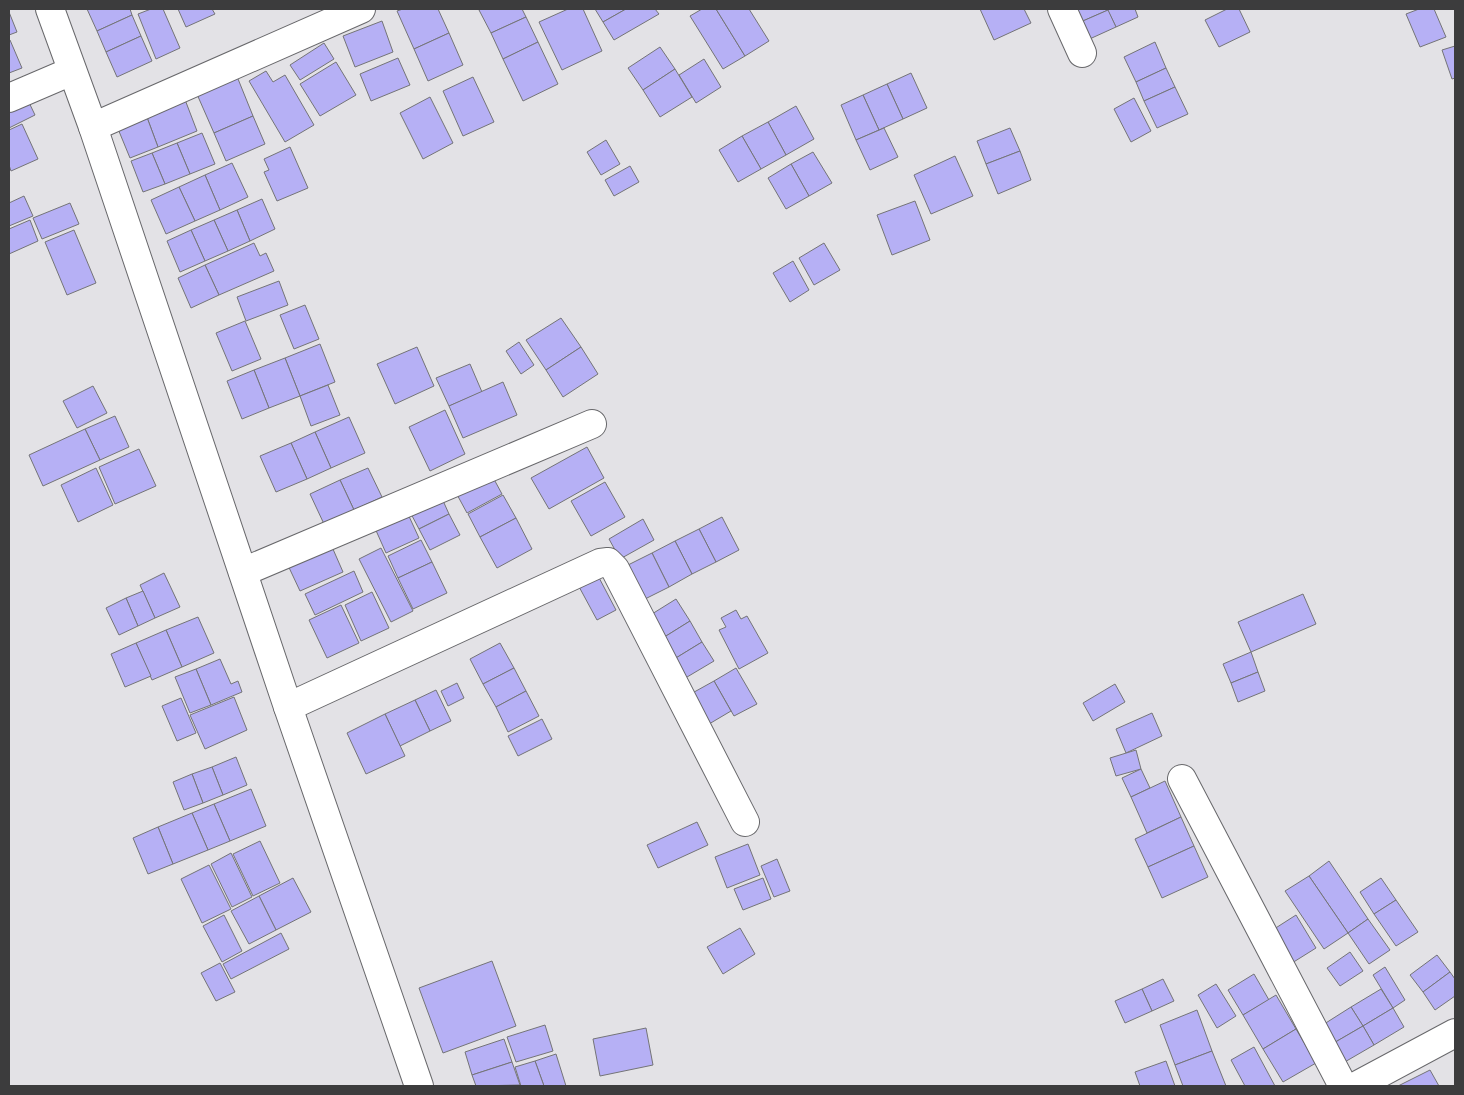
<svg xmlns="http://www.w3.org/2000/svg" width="1464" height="1095" font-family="'Noto Sans',sans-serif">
  <rect width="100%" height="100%" fill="#e3e2e6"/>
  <!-- building -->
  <g fill="#b6b0f5" stroke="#747477">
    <polygon points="87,9 130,9 132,15 97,31"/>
    <polygon points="151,9 163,9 180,48 156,59 138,14"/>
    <polygon points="178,9 212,9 215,14 186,27"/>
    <polygon points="403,9 438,9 449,33 414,49 397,11"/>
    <polygon points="481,9 522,9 526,17 491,33 479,10"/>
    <polygon points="568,9 583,9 602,51 562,70 539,22"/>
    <polygon points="595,9 626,9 603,22"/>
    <polygon points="626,9 655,9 659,14 614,40 603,22"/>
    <polygon points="702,9 716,9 745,56 723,69 690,16"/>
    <polygon points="716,9 749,9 769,41 745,56"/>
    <polygon points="980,9 1024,9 1031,23 994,40"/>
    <polygon points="1069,9 1107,9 1108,10 1076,24"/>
    <polygon points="1107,9 1135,9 1138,17 1116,27"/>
    <polygon points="1227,9 1239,9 1250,32 1219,47 1205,20"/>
    <polygon points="1419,9 1434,9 1446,37 1420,47 1406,14"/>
    <polygon points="1108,10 1116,27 1083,42 1076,24"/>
    <polygon points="9,12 17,32 9,35"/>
    <polygon points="132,15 141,36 106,52 97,31"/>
    <polygon points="526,17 538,42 503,59 491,33"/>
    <polygon points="382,21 393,52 355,67 343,36"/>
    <polygon points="449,33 463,65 428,81 414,49"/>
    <polygon points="141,36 152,61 117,77 106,52"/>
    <polygon points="9,40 10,40 22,68 9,73"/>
    <polygon points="538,42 558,84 523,101 503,59"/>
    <polygon points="1155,42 1166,68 1136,82 1124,57"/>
    <polygon points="324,43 334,59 300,80 290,65"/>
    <polygon points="1455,46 1455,78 1452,79 1442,50"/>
    <polygon points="660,47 675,69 643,90 628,68"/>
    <polygon points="398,58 410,85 371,101 360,74"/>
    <polygon points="704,59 721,87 696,103 679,75"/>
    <polygon points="336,62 356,95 320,116 300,84"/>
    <polygon points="1166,68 1175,87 1144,101 1136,82"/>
    <polygon points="675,69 692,97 660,117 643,90"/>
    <polygon points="266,71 273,82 285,75 314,125 285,142 249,81"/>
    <polygon points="911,73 927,108 903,119 887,84"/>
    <polygon points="236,74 253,116 214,133 196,92"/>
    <polygon points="473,77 494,122 463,136 443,91"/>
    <polygon points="887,84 903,119 879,130 863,95"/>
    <polygon points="1175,87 1188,114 1157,128 1144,101"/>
    <polygon points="24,92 35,115 9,128 9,99"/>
    <polygon points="863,95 879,130 856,140 841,105"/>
    <polygon points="184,97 197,131 158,147 145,112"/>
    <polygon points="430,97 453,143 423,159 400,113"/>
    <polygon points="1134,98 1151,131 1131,142 1114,109"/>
    <polygon points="796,106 814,139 786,155 768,122"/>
    <polygon points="145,112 158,147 130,158 116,124"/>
    <polygon points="253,116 265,144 226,161 214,133"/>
    <polygon points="768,122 786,155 761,169 742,136"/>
    <polygon points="22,124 38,159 11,171 9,165 9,130"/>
    <polygon points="884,128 898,157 870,170 856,140"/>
    <polygon points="1010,128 1020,151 986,164 977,141"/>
    <polygon points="202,133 215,164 190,174 177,143"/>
    <polygon points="742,136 761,169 738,182 719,150"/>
    <polygon points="606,140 620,164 601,175 587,152"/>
    <polygon points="177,143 190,174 165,184 152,153"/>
    <polygon points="290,147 308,188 277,201 264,172 269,170 264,159"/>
    <polygon points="1020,151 1031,180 998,194 986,164"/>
    <polygon points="813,152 832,183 809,196 791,164"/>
    <polygon points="152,153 165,184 143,192 131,161"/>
    <polygon points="955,156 973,196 931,214 914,175"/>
    <polygon points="232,163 248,197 220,210 205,175"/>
    <polygon points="791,164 809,196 786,209 768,178"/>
    <polygon points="630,166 639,182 614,196 605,180"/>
    <polygon points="205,175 220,210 195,221 179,187"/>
    <polygon points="179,187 195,221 166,234 151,200"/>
    <polygon points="24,196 33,216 9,226 9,203"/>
    <polygon points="262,199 275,229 250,241 237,210"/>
    <polygon points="915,201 930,240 892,255 877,215"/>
    <polygon points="70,203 79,224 42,239 33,218"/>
    <polygon points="237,210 250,241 228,251 214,220"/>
    <polygon points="30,220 38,241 9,254 9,229"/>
    <polygon points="214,220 228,251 205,261 191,230"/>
    <polygon points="74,230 96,283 67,295 45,242"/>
    <polygon points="191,230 205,261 180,272 167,241"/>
    <polygon points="254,243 260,256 266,253 274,271 219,295 205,265"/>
    <polygon points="824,243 840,270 814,285 799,258"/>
    <polygon points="793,261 809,290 790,302 773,273"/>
    <polygon points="205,265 219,295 191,308 178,278"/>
    <polygon points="279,281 288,305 246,321 237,297"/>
    <polygon points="305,305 319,339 294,349 280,315"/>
    <polygon points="561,318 581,347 546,370 526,340"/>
    <polygon points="245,321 261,359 232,371 216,333"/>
    <polygon points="519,342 534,365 521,374 506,351"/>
    <polygon points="320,344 335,382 300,396 285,358"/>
    <polygon points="417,347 434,386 395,404 377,364"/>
    <polygon points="581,347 598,374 563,397 546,370"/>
    <polygon points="285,358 300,396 269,408 254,370"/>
    <polygon points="470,364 482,392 449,406 436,378"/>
    <polygon points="254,370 269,408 242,419 227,381"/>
    <polygon points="503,382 517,415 463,438 449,406"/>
    <polygon points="328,385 340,415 311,426 300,396"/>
    <polygon points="93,386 107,413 77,428 63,401"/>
    <polygon points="445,410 465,454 430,471 409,427"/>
    <polygon points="115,416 129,447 100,460 85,429"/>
    <polygon points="349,417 365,453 331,468 315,432"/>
    <polygon points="85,429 100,460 43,486 29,455"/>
    <polygon points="315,432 331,468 307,479 291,443"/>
    <polygon points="291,443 307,479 276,492 260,456"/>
    <polygon points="587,447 604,478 549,509 531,478"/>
    <polygon points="139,449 156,486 115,504 99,467"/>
    <polygon points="96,468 113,505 78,522 61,485"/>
    <polygon points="368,468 382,497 354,510 340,480"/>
    <polygon points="489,470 502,494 467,513 454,489"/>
    <polygon points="340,480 354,510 324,524 310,494"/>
    <polygon points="605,482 625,517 591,536 571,501"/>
    <polygon points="440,494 449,514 419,529 409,510"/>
    <polygon points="503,495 516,518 480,537 468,514"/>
    <polygon points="407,512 419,538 386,553 374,526"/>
    <polygon points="449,514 460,535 430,550 419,529"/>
    <polygon points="722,517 739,550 716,562 699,529"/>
    <polygon points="516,518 532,549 497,568 480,537"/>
    <polygon points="643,519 654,540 620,559 609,539"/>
    <polygon points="699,529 716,562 692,574 675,541"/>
    <polygon points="329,540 343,572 300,591 285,559"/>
    <polygon points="421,540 432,562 398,578 388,556"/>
    <polygon points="675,541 692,574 669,587 652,553"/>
    <polygon points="381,548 413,611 391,622 359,559"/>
    <polygon points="652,553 669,587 641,601 624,567"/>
    <polygon points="432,562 447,593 413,609 398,578"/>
    <polygon points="354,571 363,592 315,615 305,594"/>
    <polygon points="596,572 616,610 597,620 577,583"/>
    <polygon points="164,573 180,607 155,618 140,585"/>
    <polygon points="143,591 155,618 138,626 126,598"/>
    <polygon points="372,592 389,628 361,641 345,605"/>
    <polygon points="1303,594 1316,624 1251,652 1238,622"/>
    <polygon points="126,598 138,626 119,635 106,608"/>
    <polygon points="676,599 690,621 658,641 644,619"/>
    <polygon points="341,605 359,643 327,658 309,620"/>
    <polygon points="736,610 741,619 747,616 768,653 739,669 719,630 726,627 721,618"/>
    <polygon points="198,617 214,653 182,667 166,630"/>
    <polygon points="690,621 702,642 671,661 658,641"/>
    <polygon points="166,630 182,667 152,680 136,643"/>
    <polygon points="702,642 714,661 682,680 671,661"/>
    <polygon points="136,643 151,676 125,687 111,654"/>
    <polygon points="500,643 514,668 483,684 470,659"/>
    <polygon points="1251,652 1258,672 1231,683 1223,664"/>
    <polygon points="220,659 231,684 238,681 242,692 211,705 196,669"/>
    <polygon points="514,668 526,691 496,707 483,684"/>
    <polygon points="736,668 757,704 734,716 714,681"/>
    <polygon points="196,669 211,705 190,713 175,677"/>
    <polygon points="1258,672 1265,691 1238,702 1231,683"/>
    <polygon points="714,681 731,711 704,727 687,696"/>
    <polygon points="457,683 464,698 448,706 441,691"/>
    <polygon points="1115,684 1125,702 1093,721 1083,703"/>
    <polygon points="436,690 451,721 430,731 415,700"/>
    <polygon points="526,691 539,716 508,732 496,707"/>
    <polygon points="234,697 247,730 205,749 190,715"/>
    <polygon points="181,698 196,733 177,741 162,706"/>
    <polygon points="415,700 430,731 400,746 385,714"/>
    <polygon points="1152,713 1162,736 1126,753 1116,729"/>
    <polygon points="385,714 405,756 366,774 347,733"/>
    <polygon points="542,719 552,739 518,756 508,736"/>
    <polygon points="1136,750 1141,769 1116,776 1110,758"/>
    <polygon points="236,757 247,785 223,795 212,767"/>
    <polygon points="212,767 223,795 203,803 192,774"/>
    <polygon points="1141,769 1150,788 1131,797 1122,778"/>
    <polygon points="192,774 203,803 184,810 173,782"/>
    <polygon points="1165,781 1181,817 1147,833 1131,797"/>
    <polygon points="251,789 266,826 230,841 214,804"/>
    <polygon points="214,804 230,841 208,850 192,813"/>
    <polygon points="192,813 208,850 173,864 158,827"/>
    <polygon points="1181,817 1194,846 1148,867 1135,839"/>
    <polygon points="697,822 708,845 658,868 647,845"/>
    <polygon points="158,827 173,864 148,874 133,838"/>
    <polygon points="260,841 280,883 253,896 233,854"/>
    <polygon points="748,844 760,875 727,888 715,857"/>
    <polygon points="1194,846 1208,877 1162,898 1148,867"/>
    <polygon points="231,853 252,897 232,907 211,864"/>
    <polygon points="777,859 790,891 774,897 761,866"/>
    <polygon points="1329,861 1368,919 1348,933 1309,876"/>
    <polygon points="209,865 231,909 202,923 181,879"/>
    <polygon points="1309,876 1348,933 1324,949 1285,891"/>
    <polygon points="293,878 311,912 276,930 259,896"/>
    <polygon points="763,878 771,899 743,910 734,889"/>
    <polygon points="1381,878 1396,900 1374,914 1360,892"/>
    <polygon points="259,896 276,930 249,944 231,911"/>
    <polygon points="1396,900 1418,932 1396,946 1374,914"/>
    <polygon points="224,915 242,951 222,962 203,926"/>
    <polygon points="1296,915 1316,948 1292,963 1271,931"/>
    <polygon points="1368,919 1390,950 1369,964 1348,933"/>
    <polygon points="740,928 755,954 723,974 707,947"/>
    <polygon points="281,933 289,949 231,979 223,964"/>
    <polygon points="1350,952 1363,971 1340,986 1327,968"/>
    <polygon points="1437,955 1450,972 1423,992 1410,975"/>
    <polygon points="492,961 516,1026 443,1053 419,988"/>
    <polygon points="220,963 235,992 216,1001 201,973"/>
    <polygon points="1385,967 1405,1000 1393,1008 1373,975"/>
    <polygon points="1450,972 1455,979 1455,996 1435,1010 1423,992"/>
    <polygon points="1254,974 1269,1000 1243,1015 1228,990"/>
    <polygon points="1163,979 1174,1001 1152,1011 1142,989"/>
    <polygon points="1216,984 1236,1016 1217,1028 1198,995"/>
    <polygon points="1142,989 1152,1011 1125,1023 1115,1001"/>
    <polygon points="1381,989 1393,1008 1363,1026 1351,1007"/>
    <polygon points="1276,995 1296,1029 1263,1049 1243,1015"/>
    <polygon points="1351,1007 1363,1026 1332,1044 1321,1026"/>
    <polygon points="1393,1008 1404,1027 1374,1045 1363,1026"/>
    <polygon points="1197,1010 1212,1051 1175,1065 1160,1025"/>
    <polygon points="545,1025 553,1051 516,1062 507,1037"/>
    <polygon points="1363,1026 1374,1045 1343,1063 1332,1044"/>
    <polygon points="646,1028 653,1065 600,1076 593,1039"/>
    <polygon points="1296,1029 1316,1063 1283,1082 1263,1049"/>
    <polygon points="504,1039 512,1062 472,1075 465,1052"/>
    <polygon points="1254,1047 1275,1086 1245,1086 1231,1060"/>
    <polygon points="1212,1051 1226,1086 1183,1086 1175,1065"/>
    <polygon points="556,1054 566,1086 544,1086 535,1061"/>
    <polygon points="535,1061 544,1086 521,1086 515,1067"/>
    <polygon points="1166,1061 1175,1086 1140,1086 1135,1072"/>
    <polygon points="512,1062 520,1085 476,1086 472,1075"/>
    <polygon points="1430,1070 1439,1086 1398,1086"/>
  </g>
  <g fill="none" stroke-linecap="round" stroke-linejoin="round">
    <!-- minor casing -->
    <g stroke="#68686b" stroke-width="30">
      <g id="minor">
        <polyline points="1062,9 1082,53"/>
        <polyline points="9,98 72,71"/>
        <polyline points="93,127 361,9"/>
        <polyline points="243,572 592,424"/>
        <polyline points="288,707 600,563 608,562 615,569 745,822"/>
        <polyline points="1182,779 1343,1086"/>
        <polyline points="1356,1086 1455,1033"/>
      </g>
    </g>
    <!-- secondary casing -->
    <g stroke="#68686b" stroke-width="30">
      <polyline id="secondary" points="50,9 93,127 288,707 419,1086"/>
    </g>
    <!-- minor -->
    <use href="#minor" stroke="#fff" stroke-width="28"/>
    <!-- secondary -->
    <use href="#secondary" stroke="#fff" stroke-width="28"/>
  </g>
  <!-- border -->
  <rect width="1464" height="1095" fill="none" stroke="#3c3c3d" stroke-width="20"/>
</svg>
